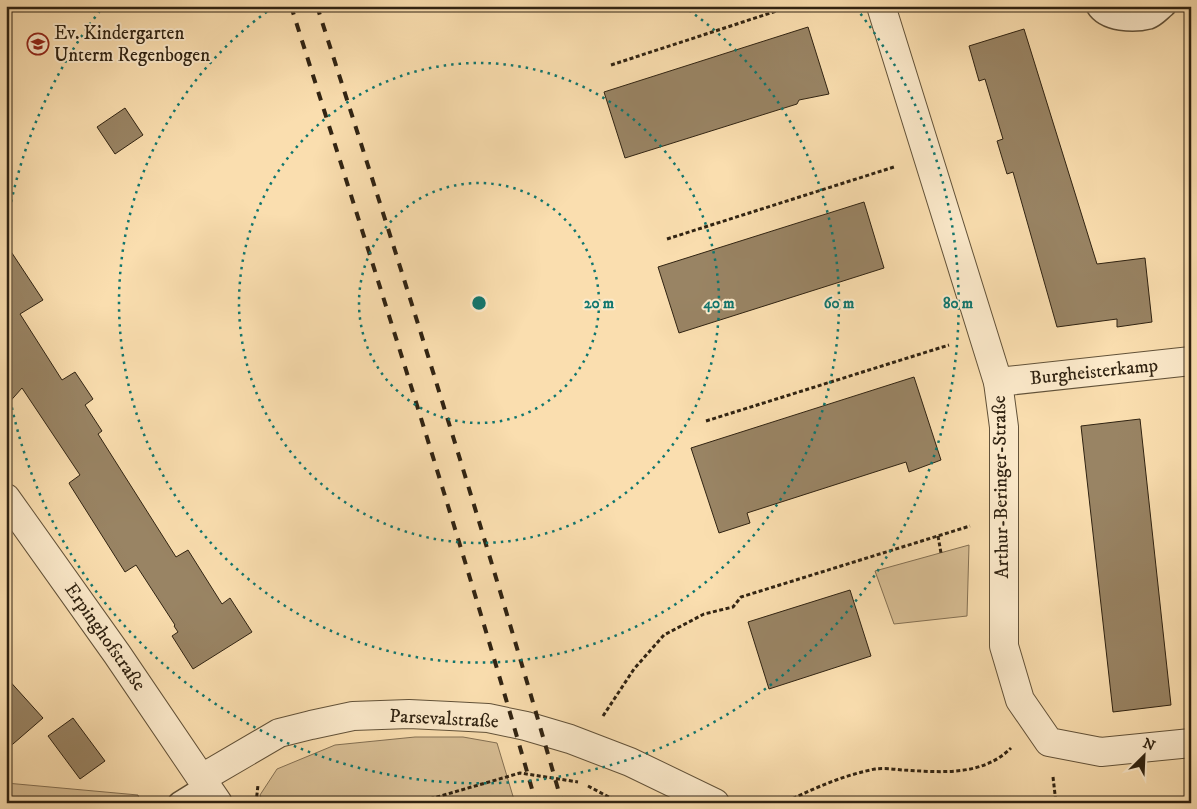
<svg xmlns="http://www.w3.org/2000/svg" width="1197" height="809" font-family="'IM FELL DW Pica',serif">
  <rect width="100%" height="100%" fill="#fadeaf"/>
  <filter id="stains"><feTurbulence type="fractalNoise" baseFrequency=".004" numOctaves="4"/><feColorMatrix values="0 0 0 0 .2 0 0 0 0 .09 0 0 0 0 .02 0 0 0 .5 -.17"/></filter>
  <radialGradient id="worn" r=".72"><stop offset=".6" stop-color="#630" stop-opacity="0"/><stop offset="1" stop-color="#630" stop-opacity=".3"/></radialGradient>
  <!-- green -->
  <g fill="#d8be94" stroke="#847053">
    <polygon points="969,545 967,616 894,624 875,571"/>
    <polygon points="415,737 463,737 497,743 515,803 264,803 260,795 277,769 335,745"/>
    <polygon points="6,783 138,795 140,803 6,803"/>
  </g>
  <!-- building -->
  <g fill="#998464" stroke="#302312">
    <polygon points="808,27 829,94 799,100 797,104 625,158 604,92"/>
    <polygon points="1024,29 1097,264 1145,258 1152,322 1117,327 1117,319 1057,327 1013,172 1007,174 997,141 1003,139 985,79 979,81 969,46"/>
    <polygon points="125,108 143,135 115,154 97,127"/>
    <polygon points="864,202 884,268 679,333 658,267"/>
    <polygon points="6,244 43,300 20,314 62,380 75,372 93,399 85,405 102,431 98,434 176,557 188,550 222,604 230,598 252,632 193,669 172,636 178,632 174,626 175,625 136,565 125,572 70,485 69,483 80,475 22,388 6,406"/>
    <polygon points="914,377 941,460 909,472 906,462 747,513 750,523 719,533 691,448"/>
    <polygon points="1140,419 1171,705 1113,712 1081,426"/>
    <polygon points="850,590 871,656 769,689 748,622"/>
    <polygon points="6,677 43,718 6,750"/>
    <polygon points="73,718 105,761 80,779 48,736"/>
  </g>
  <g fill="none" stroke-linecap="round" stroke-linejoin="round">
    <!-- lane casing -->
    <g stroke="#625239" stroke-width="24">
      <g id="lane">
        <path d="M1097 6C1106 21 1134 22 1149 18 1155 16 1160 10 1165 6"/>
        <polyline points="179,803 208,785"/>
      </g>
    </g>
    <!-- street casing -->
    <g stroke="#625239" stroke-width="30">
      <g id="street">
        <polyline points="881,6 998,382 1004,427 1004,646 1020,700 1049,742 1101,752 1191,743"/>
        <polyline points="998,382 1191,361"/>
        <polyline points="6,498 117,654 218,803"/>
        <polyline points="202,778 279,733 311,725 353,716 409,714 450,716 488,718 526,726 570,739 630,762 715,803"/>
      </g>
    </g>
    <!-- path -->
    <g stroke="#302312" stroke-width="3" stroke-dasharray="4 2.5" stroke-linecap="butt">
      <polyline points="611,65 792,6"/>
      <polyline points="667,239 894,167"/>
      <polyline points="706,421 949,345"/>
      <polyline points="938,536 941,553"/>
      <polyline points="603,716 634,669 664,635 704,614 733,607 741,597 970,526"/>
      <polyline points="1053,777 1056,803"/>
      <polyline points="588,786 620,803"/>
      <polyline points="437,797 440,803"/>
      <polyline points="256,803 258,785"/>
      <polyline points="411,803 437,797 520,773 578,782"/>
      <path d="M788 803 792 799C819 786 845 775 875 769 883 768 893 769 902 770 939 772 982 777 1011 748"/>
    </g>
    <!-- lane -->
    <use href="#lane" stroke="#fceacb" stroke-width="21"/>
    <!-- street -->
    <use href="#street" stroke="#fceacb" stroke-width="28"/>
    <!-- rail -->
    <g stroke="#302312" stroke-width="4" stroke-dasharray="9 9" stroke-linecap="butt">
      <path d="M291 6C375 271 460 536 536 803"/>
      <path d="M317 6C402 271 486 536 562 803"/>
    </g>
  </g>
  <!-- distance rings -->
  <g fill="none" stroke="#0f766e" stroke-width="2.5" stroke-dasharray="2.5 5">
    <circle cx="479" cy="303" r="120"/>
    <circle cx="479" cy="303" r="240"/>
    <path d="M683 6A360 360 0 1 1 275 6"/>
    <path d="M7 224A479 479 0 0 1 102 8M856 8A479 479 0 1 1 7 382"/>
  </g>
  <!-- icons -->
  <defs>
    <g id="school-ring" transform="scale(1.125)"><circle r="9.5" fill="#fceacb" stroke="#8f2418" stroke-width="1.5"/><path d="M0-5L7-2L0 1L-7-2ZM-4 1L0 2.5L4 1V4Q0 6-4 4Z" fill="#8f2418"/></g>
  </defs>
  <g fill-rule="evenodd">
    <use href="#school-ring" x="38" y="44"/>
  </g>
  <g text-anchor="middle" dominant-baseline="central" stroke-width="4" stroke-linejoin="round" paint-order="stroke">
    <!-- poi labels -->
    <g font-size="19" fill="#302312" stroke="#fceacb" text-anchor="start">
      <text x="54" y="33">Ev. Kindergarten<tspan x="54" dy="22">Unterm Regenbogen</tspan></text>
    </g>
    <!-- street labels -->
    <g font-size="19" fill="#302312" stroke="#fceacb">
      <text transform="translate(1094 372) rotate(-6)">Burgheisterkamp</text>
      <text transform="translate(1001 487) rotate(-91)">Arthur-Beringer-Straße</text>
      <text transform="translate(105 637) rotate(55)">Erpinghofstraße</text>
      <text transform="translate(444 719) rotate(3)">Parsevalstraße</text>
    </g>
  </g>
  <circle cx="479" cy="303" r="8" fill="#0f766e" stroke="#fceacb" stroke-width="2.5"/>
  <g font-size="15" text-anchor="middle" font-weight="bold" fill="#0f766e" stroke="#fceacb" stroke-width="4" stroke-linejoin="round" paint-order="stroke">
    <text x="599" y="308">20 m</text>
    <text x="719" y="308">40 m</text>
    <text x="839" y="308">60 m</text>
    <text x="958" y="308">80 m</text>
  </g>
  <!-- margin -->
  <rect width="1197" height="809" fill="none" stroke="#fadeaf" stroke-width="25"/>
  <rect x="8" y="8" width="1182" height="794" fill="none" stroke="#302312" stroke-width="2.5"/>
  <rect x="12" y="12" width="1172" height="784" fill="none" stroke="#302312"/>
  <!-- north arrow -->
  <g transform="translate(1144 756) rotate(24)" stroke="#fceacb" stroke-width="4" paint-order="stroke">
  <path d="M0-4L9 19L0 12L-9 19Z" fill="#302312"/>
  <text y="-8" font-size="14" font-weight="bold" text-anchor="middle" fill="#302312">N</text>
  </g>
  <rect width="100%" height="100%" filter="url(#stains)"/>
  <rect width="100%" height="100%" fill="url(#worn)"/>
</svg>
